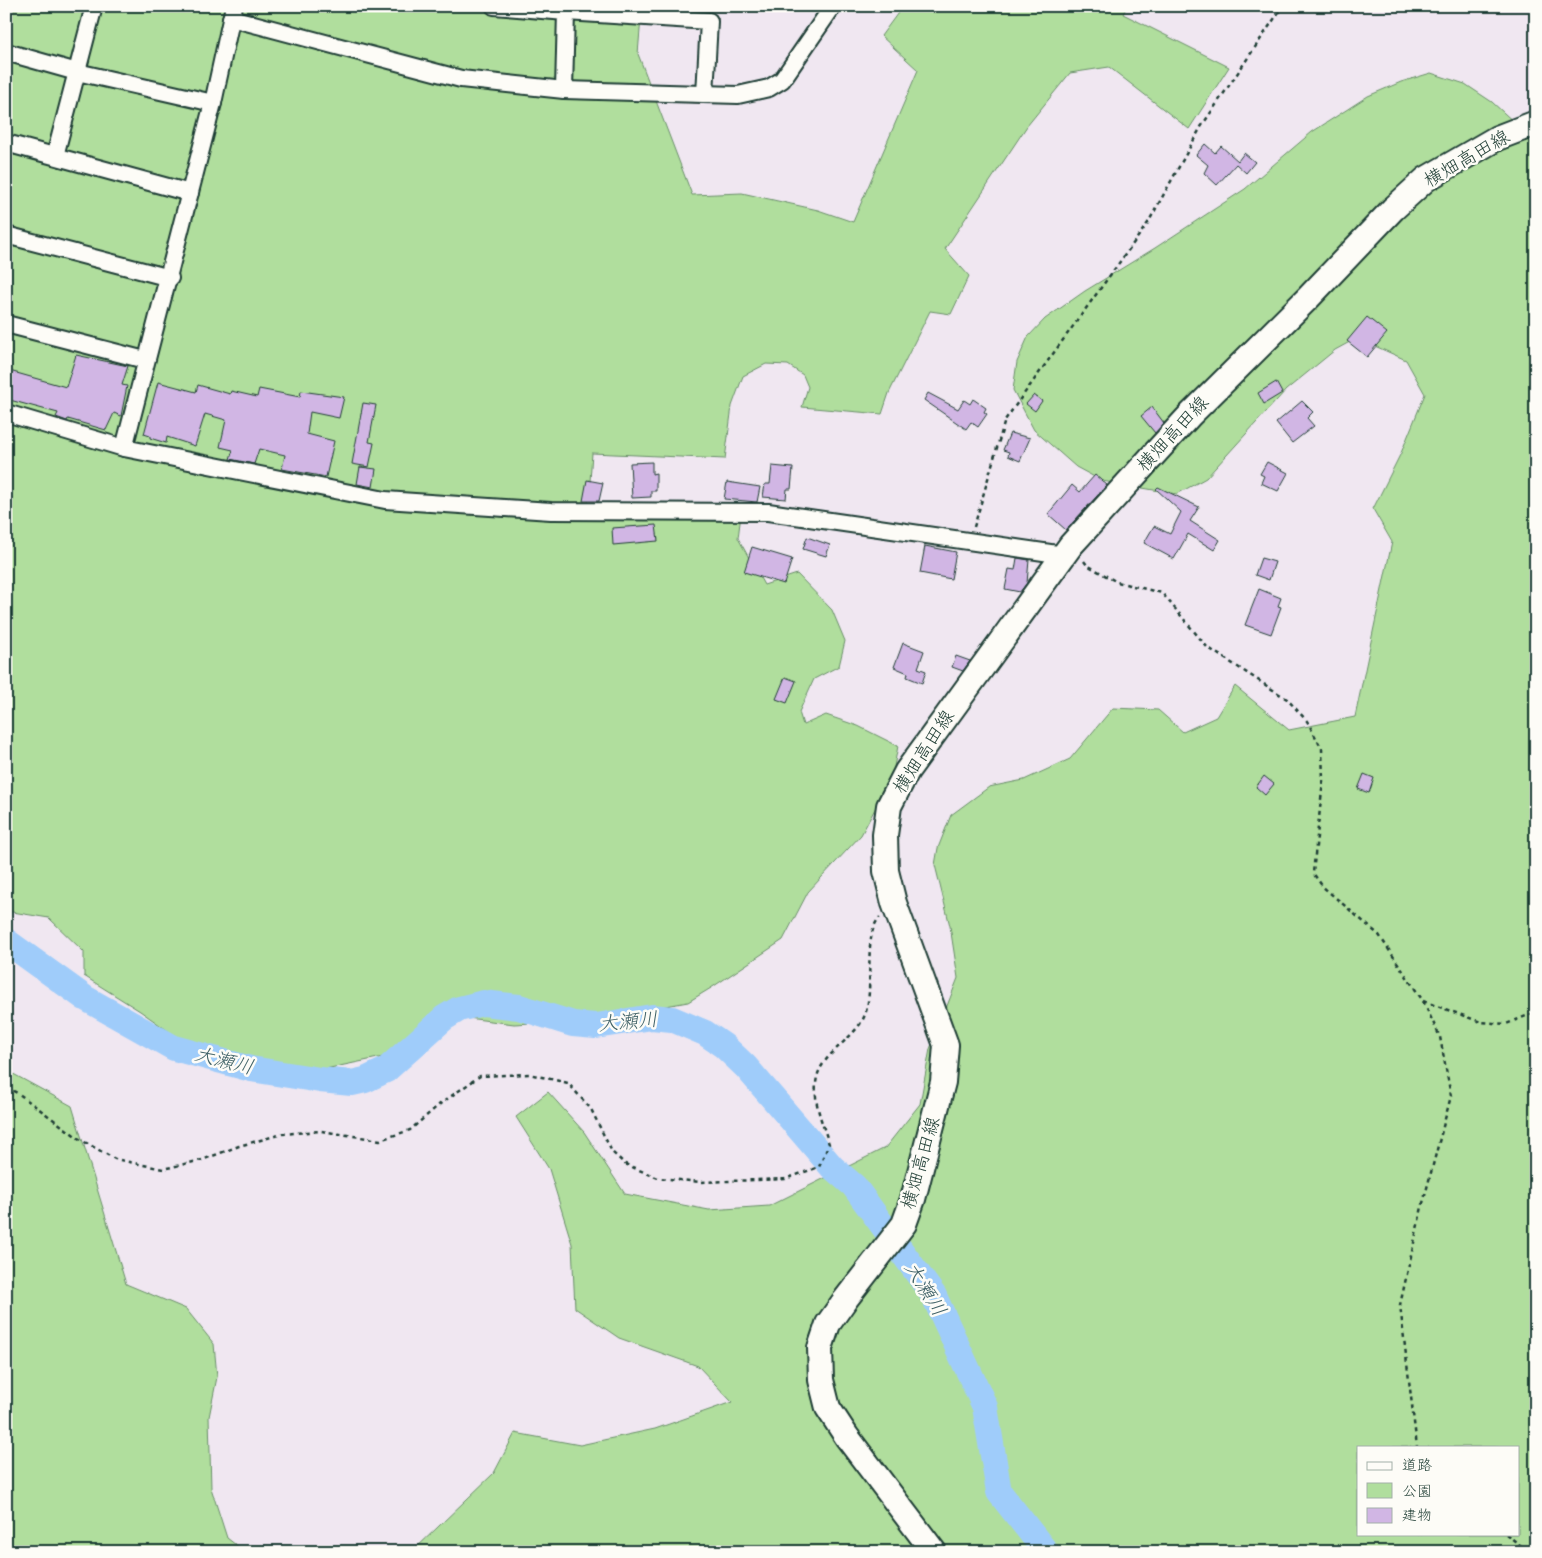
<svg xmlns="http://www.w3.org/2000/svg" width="1542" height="1558" font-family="'Architects Daughter','Klee One',sans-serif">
  <rect width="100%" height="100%" fill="#f0e7f1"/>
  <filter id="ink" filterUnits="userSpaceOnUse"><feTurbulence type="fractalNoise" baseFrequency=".02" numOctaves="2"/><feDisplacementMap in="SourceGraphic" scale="10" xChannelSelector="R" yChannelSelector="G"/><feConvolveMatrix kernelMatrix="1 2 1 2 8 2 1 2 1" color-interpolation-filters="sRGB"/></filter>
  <g filter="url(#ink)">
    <!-- green -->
    <g fill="#b0de9d" stroke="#688e68" fill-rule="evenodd">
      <polygon points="6,6 642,6 638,54 692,195 742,193 818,210 853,222 918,70 881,36 903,6 1127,6 1123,14 1229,67 1189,129 1109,67 1070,73 1027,126 945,249 969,276 951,314 930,311 889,393 882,414 802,407 808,387 803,375 788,365 766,364 743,376 732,406 725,459 592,453 588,509 741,515 738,538 764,585 797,574 832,610 845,641 839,666 814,679 799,712 803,725 826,715 858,726 898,746 892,777 861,835 808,892 783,940 711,988 688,1002 588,1020 514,1024 436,1014 383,1057 325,1069 269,1061 184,1042 140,1011 84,976 84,952 49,918 6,911"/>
      <path d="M1431 73 1465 84 1492 102 1528 135 1536 157V1552H412L494 1473 515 1433 580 1445 655 1429 732 1402 698 1366 619 1338 575 1308 572 1244 549 1169 516 1117 548 1092 584 1132 625 1194 709 1210 769 1206 885 1148 920 1104 930 1049 958 978 950 926 935 865 938 848 951 815 989 787 1024 780 1070 759 1113 708 1158 710 1183 732 1216 717 1235 686 1289 730 1355 717 1392 542 1373 509 1401 453 1425 394 1406 360 1357 338 1335 350 1286 390 1206 478 1177 494 1102 481 1076 467 1034 430 1013 390 1017 362 1028 337 1045 319 1085 291 1155 248 1245 189 1312 132 1368 96 1401 82ZM1358 1447H1518V1534H1358Z"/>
      <polygon points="6,1070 72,1106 126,1284 186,1309 214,1344 217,1377 209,1417 211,1488 227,1538 245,1552 6,1552"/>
    </g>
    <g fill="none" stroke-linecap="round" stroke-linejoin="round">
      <!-- river -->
      <polyline stroke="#9fccfa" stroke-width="26" points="6,941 85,998 174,1048 251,1069 320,1080 352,1083 365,1080 386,1070 444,1018 459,1009 483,1003 519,1007 573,1024 596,1026 652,1017 672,1019 705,1033 724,1046 746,1067 832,1167 854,1186 934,1296 985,1407 999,1492 1046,1552"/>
    </g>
    <!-- building -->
    <g fill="#d1b6e4" stroke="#1f3d34">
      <polygon points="1205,144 1215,153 1221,146 1238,161 1244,153 1255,162 1246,173 1236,164 1217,185 1204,173 1208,165 1196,155"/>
      <polygon points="1367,317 1387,333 1367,357 1347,341"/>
      <polygon points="76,355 128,366 122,385 127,386 121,416 114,413 106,430 68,419 67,421 56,417 58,413 6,399 6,370 66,387"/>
      <polygon points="158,382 196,392 198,385 230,394 231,391 257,397 259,389 300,397 301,391 344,397 339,418 310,412 307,434 334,441 326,477 282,469 285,455 259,449 254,464 230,459 233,450 220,447 226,420 205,414 195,446 167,437 166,443 150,438 150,436 144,434"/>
      <polygon points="1276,382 1282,393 1264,404 1258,393"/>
      <polygon points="928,393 958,409 964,400 970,404 973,399 986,408 984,412 987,414 978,427 971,422 966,429 924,400"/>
      <polygon points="1034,395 1042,401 1035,411 1026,404"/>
      <polygon points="1302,401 1313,412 1307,418 1314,426 1292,443 1276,423"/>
      <polygon points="363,403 376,405 369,442 374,443 369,467 352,464"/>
      <polygon points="1152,407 1164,423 1155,433 1141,416"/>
      <polygon points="1010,433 1030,438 1020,461 1008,456 1009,452 1003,450"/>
      <polygon points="652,462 652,474 656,473 656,491 651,491 651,497 632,498 630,463"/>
      <polygon points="1267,462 1288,473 1278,491 1261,483 1264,476 1260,474"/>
      <polygon points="772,466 793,468 791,489 787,489 786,499 763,497 765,484 770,484"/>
      <polygon points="360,467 376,469 373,487 357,484"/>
      <polygon points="1095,475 1107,485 1066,530 1048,514 1072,485 1080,492"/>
      <polygon points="587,480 603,483 599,501 583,501"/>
      <polygon points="727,482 760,487 757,502 724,499"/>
      <polygon points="1158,487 1199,507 1190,521 1220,540 1214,550 1188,534 1174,559 1144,543 1154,526 1170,534 1181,512 1156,489"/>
      <polygon points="656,525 658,541 613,545 612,528"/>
      <polygon points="807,537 830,545 826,556 803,549"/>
      <polygon points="925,546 956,552 951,579 920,573"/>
      <polygon points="752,547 792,559 784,584 744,572"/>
      <polygon points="1017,558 1029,560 1027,583 1020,592 1005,589 1009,569 1015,570"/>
      <polygon points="1261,558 1275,562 1269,580 1255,575"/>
      <polygon points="1259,589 1281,598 1278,606 1281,607 1271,634 1245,625"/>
      <polygon points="903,643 924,651 918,668 926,671 922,683 907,677 908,673 894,667"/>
      <polygon points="956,656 970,661 963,671 952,667"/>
      <polygon points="785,677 796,681 787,703 776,699"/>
      <polygon points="1364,774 1374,778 1369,793 1358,789"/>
      <polygon points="1264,776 1274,784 1265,795 1256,787"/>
    </g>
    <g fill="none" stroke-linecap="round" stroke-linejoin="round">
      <!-- minor casing -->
      <g stroke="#1f3d34" stroke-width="20">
        <g id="minor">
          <polyline points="494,6 566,12 564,90"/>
          <polyline points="566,12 709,21 705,94"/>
          <polyline points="231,18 461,79 564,90 738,95 769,88 782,80 833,6"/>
          <polyline points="6,52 77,72 213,103"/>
          <polyline points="6,143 190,193"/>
          <polyline points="55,156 94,6"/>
          <polyline points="6,235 170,278"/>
          <polyline points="6,324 145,360"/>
          <polyline points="6,413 124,448 385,500 551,511 768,512 1064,555"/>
          <polyline points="124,448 213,103 234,6"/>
        </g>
      </g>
      <!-- secondary casing -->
      <g stroke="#1f3d34" stroke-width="28">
        <polyline id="secondary" points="934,1552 847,1437 828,1408 821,1380 820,1348 828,1324 845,1300 904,1224 913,1199 943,1082 946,1045 894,903 886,871 885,835 889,806 907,771 1071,545 1190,415 1309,297 1393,209 1426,179 1497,138 1536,123"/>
      </g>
      <!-- path -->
      <g stroke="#1f3d34" stroke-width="2.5" stroke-dasharray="4 4" stroke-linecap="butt">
        <polyline points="974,527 1005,420 1148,223 1201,127 1283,6"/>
        <polyline points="1084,561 1087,565 1117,582 1162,593 1207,647 1287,699 1307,721 1322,749 1323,781 1313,873 1323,887 1379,935 1423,1001 1440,1037 1451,1096 1422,1207 1400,1305 1417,1447"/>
        <polyline points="1423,1001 1481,1022 1506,1024 1536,1012"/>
        <path d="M6 1087 19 1094 81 1140 115 1159 163 1169 202 1160 239 1146 282 1134 321 1131 380 1140 410 1130 440 1104 480 1076 529 1074 568 1083 591 1109 612 1152 625 1164 658 1178 701 1182 785 1179 819 1167 829 1144C822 1121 812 1101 817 1077 823 1053 855 1038 864 1017 876 990 861 937 880 917"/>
        <polyline points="1506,1534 1529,1552"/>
      </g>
      <!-- minor -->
      <use href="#minor" stroke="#fdfcf7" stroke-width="16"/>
      <!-- secondary -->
      <use href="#secondary" stroke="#fdfcf7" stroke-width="24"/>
    </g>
  </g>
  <g text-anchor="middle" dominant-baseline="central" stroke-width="5" stroke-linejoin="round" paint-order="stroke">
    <!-- street labels -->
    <g font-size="19" fill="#1f3d34" stroke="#fdfcf7">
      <text transform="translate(1467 159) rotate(-30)">横畑高田線</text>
      <text transform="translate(1173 434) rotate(-47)">横畑高田線</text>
      <text transform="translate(924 752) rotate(-57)">横畑高田線</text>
      <text transform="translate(921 1163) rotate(-74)">横畑高田線</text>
    </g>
    <!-- water labels -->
    <g font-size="20" font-style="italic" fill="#3f6166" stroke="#fdfcf7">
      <text transform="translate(628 1022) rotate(-5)">大瀬川</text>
      <text transform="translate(224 1061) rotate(14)">大瀬川</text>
      <text transform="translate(925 1289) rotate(58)">大瀬川</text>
    </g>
  </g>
  <!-- margin -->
  <rect width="1542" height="1558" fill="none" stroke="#fdfcf7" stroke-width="25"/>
  <rect x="12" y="12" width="1517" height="1533" fill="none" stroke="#1f3d34" stroke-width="2" filter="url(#ink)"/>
  <!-- legend -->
  <rect x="1357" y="1446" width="162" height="90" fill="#fdfcf7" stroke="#a4b0a9"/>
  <rect x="1367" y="1462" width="25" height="8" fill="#fdfcf7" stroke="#a4b0a9"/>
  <text x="1402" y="1470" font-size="15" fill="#1f3d34">道路</text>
  <rect x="1367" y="1483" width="25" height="15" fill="#b0de9d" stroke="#a4b0a9"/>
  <text x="1402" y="1496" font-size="15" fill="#1f3d34">公園</text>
  <rect x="1367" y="1508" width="25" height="15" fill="#d1b6e4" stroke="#a4b0a9"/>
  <text x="1402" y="1520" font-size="15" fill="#1f3d34">建物</text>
</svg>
